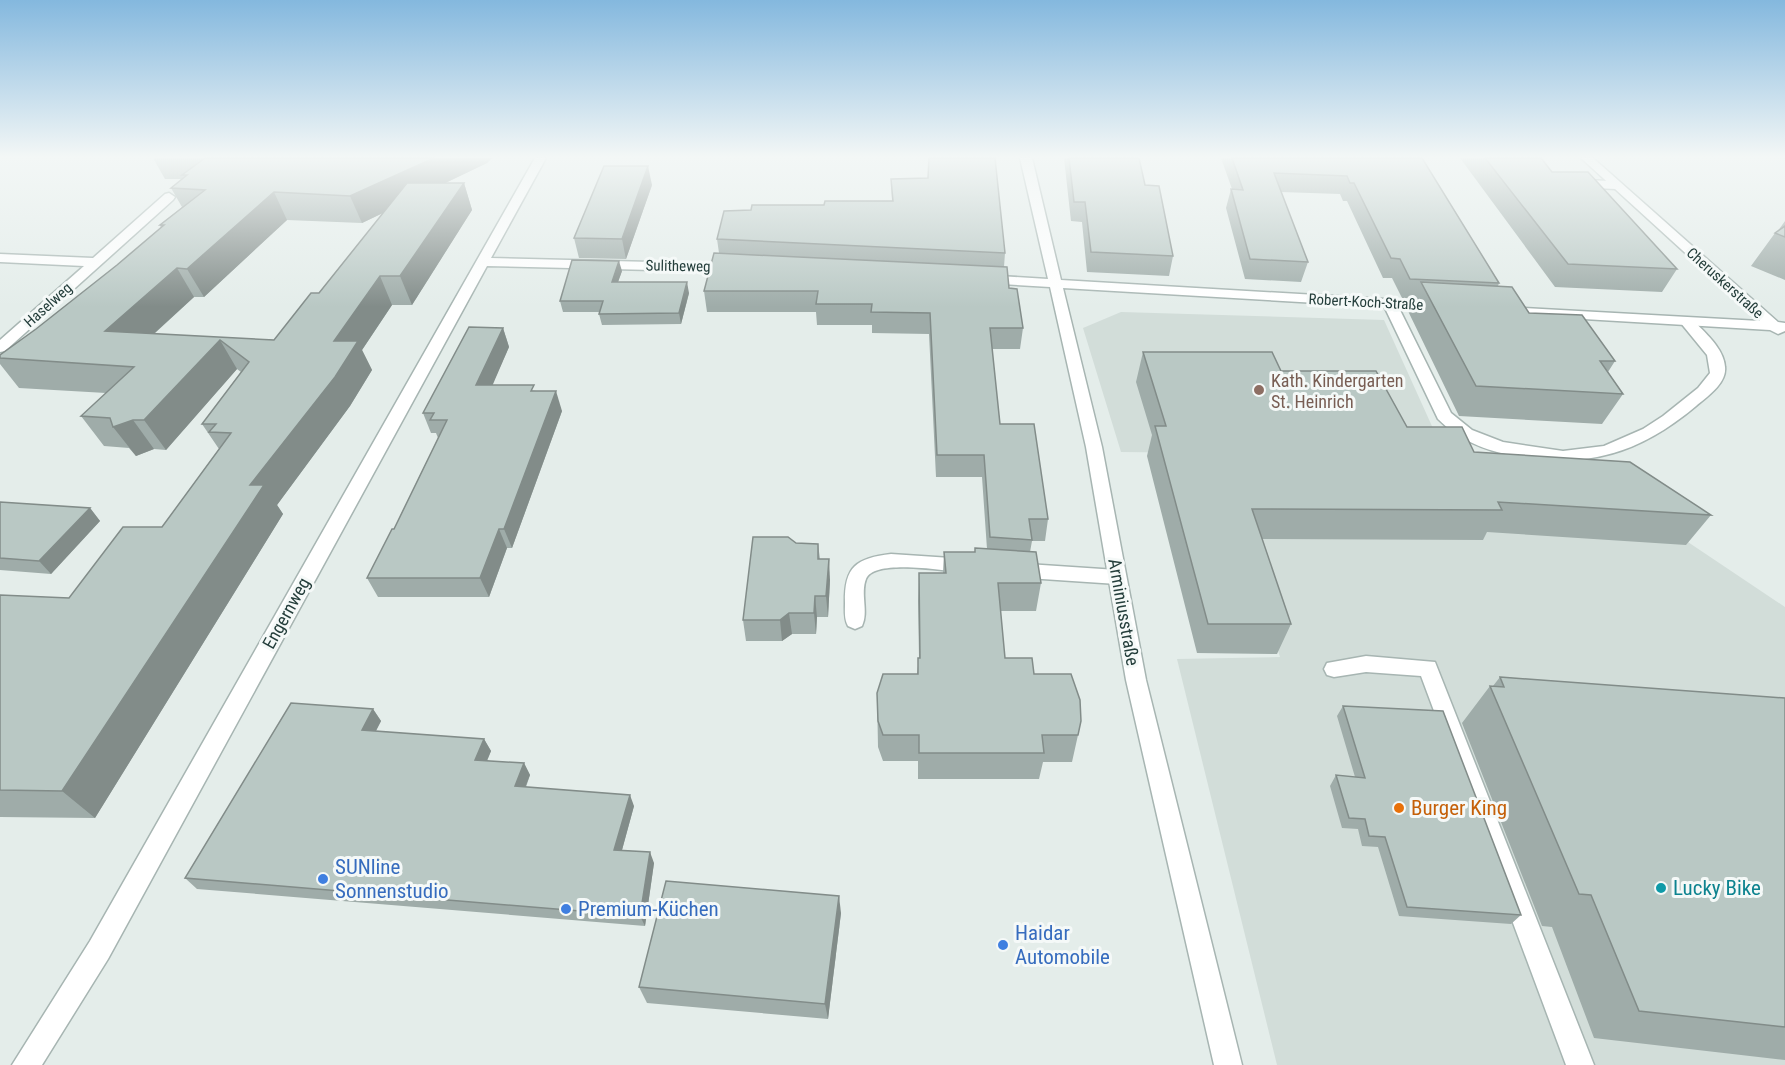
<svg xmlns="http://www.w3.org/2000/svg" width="1785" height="1065" font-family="'Roboto Condensed',sans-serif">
  <rect width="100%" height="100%" fill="#e4edea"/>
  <!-- built -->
  <polygon fill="#d2ddd9" points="1121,312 1384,320 1445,455 1567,461 1785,607 1785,1065 1277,1065 1177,659 1280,657 1214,453 1121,452 1083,328"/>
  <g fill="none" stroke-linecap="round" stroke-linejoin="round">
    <!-- lane casing -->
    <g stroke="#a7b5b2" stroke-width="3">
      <g id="lane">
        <polygon points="1576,180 1616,181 1622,185 1616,189 1572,187 1572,181"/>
        <path d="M1390 300 1397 304 1451 413 1472 430 1503 442 1563 451 1604 446 1643 429 1663 416 1698 388 1710 373 1707 355 1680 322 1682 319H1692C1704 332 1724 348 1725 367 1727 383 1707 397 1696 406 1640 453 1588 469 1515 456 1486 451 1459 440 1438 419L1383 304Z"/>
        <path d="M891 554 966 559 973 561 975 566 973 571 966 573C947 571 874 558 866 579 860 594 869 612 862 626L855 629 848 626C844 619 845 611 845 603 844 566 857 558 891 554Z"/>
        <polygon points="1014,563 1117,570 1124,572 1126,577 1124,582 1117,584 1014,577 1007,575 1005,570 1007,565"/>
        <polygon points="1366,656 1435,662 1594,1065 1566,1065 1421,676 1366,672 1334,677 1327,675 1324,669 1327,663"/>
      </g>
    </g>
    <!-- street casing -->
    <g stroke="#a7b5b2" stroke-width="3">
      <g id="street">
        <polygon points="535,158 546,158 491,258 735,264 742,268 735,272 487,266 108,959 42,1065 12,1065 90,941"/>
        <polygon points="1020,158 1032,158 1061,280 1436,302 1443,306 1436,310 1063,288 1102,447 1146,680 1242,1065 1214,1065 1126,680 1086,447 1050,287 984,283 977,279 984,275 1048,279"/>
        <polygon points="1581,158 1593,158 1778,322 1785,323 1785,331 1778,334 1770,330 1500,314 1498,311 1500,308 1505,307 1760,321"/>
        <polygon points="169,193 175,197 173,200 5,351 0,352 0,340 84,266 0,262 0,254 93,258 165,194"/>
      </g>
    </g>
    <!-- lane -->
    <use href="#lane" fill="#fff" fill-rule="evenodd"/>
    <!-- street -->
    <use href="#street" fill="#fff" fill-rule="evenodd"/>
  </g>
  <!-- wall -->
  <g fill="#9faca9" fill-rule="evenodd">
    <path d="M153 158H492L487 163 445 183H464L472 210 412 305H392L362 350 372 370 350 406 277 505 283 514 95 818 0 817V595L69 598 162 527 219 449 202 424 241 372 237 369 166 450 154 449 136 456 129 448 104 446 81 416 106 393 19 388 0 364V355L36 329 117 265 161 228 160 225 182 207 171 188 182 179H165ZM383 213 319 293 274 340 154 334 194 297H204L287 220 362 223Z"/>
    <polygon points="1064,158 1139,158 1145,185 1173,256 1169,276 1087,272 1082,222 1071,221"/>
    <polygon points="1221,158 1422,158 1499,283 1498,286 1529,313 1615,361 1608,372 1623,394 1602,424 1459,416 1408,311 1414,299 1402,298 1392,278 1383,278 1347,201 1343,201 1340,194 1281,192 1308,262 1301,282 1245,279 1226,208 1231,189 1232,189"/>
    <polygon points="1460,158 1541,158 1552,172 1677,269 1662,292 1555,287"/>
    <polygon points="891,179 1005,253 1004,267 1009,288 1023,328 1020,349 992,349 1000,424 1048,519 1045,541 1032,541 1030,552 1041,583 1036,611 1000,611 1005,658 1034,674 1078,735 1072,762 1043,762 1039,779 918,779 918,761 883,761 878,747 877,693 917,674 919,658 918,601 919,573 943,573 944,552 974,552 987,549 982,477 936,477 929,334 872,333 872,325 817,325 816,312 707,312 704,291 719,253 717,239 751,210 892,201"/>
    <polygon points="652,185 626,259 579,258 574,238"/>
    <polygon points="1785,221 1785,280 1751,266 1775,233 1777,232"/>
    <polygon points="622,271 618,282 689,293 681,324 602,325 599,314 600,312 563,312 560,301"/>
    <polygon points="503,328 509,347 492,385 536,391 562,411 512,548 507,548 489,597 378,597 367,578 394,529 438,438 436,433 431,433 423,413"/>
    <polygon points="1143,352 1281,371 1407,427 1474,452 1711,515 1686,545 1487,532 1483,540 1262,539 1291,624 1277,654 1197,653 1147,456 1152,435 1136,382"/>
    <polygon points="0,502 90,508 100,521 51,574 0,570"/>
    <polygon points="796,543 818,544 820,559 830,580 828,617 817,617 816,634 792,634 782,641 746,641 743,620"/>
    <polygon points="1500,677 1785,698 1785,1060 1594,1038 1552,927 1542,926 1462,723 1490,686 1493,686"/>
    <polygon points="1343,706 1521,915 1511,924 1399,916 1378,847 1362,846 1358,829 1342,828 1330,786 1336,775 1355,777 1337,716"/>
    <polygon points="373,709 381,721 376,731 484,739 491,751 487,761 524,763 530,775 526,787 634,806 622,850 654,863 645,926 197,889 185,878"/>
    <polygon points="841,913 828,1019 647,1003 639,987"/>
  </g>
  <!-- shaded-wall -->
  <g fill="#828c89">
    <polygon points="434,158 492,158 487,163 362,223 350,196"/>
    <polygon points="648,166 652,185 626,259 622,239"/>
    <polygon points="464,183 472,210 412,305 400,276"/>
    <polygon points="274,192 287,220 204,297 187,269"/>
    <polygon points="619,261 622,271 614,293 612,282"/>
    <polygon points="177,268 194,297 125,360 105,331"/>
    <polygon points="380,276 392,305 362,350 372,370 350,406 277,505 283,514 95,818 62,791 250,485 334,341"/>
    <polygon points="687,282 689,293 681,324 679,313"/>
    <polygon points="503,328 509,347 484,405 476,385"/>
    <polygon points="220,340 237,369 166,450 144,420"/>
    <polygon points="556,391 562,411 512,548 504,529"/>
    <polygon points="133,420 154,449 136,456 113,427"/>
    <polygon points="90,508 100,521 51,574 39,561"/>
    <polygon points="499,529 507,548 489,597 480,578"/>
    <polygon points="829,559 830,580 828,617 826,596"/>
    <polygon points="815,596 817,617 816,634 814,613"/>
    <polygon points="789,613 792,634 782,641 780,620"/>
    <polygon points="373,709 381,721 370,742 362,730"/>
    <polygon points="484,739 491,751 482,772 475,760"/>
    <polygon points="524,763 530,775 521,798 515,786"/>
    <polygon points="630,795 634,806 619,861 614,850"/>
    <polygon points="650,852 654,863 645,926 640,916"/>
    <polygon points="839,896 841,913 828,1019 825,1004"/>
  </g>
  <!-- building -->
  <g fill="#b9c8c4" stroke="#828c89" stroke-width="1.5">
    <polygon points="205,158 434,158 350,196 274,192 187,269 177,268 105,331 274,340 311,293 319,293 407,183 464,183 400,276 380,276 334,341 358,341 335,377 250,485 264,485 62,791 0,790 0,595 69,598 123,527 162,527 231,433 209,432 216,424 202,424 249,362 220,340 144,420 133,420 113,427 110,418 81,416 134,367 0,358 0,355 36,329 117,265 164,225 160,225 205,190 171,188 187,175 182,175"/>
    <polygon points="929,158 995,158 1005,253 717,239 724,211 751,210 752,205 824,205 825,201 893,201 891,179 928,178"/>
    <polygon points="1069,158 1139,158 1145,185 1159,186 1173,256 1091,252 1085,202 1074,202"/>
    <polygon points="1232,158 1422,158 1499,283 1410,279 1400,259 1391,258 1354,183 1350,183 1347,176 1274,173 1308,262 1250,259 1231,189 1243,190"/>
    <polygon points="1485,158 1541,158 1552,172 1588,172 1677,269 1568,264"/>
    <polygon points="604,166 648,166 622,239 574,238"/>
    <polygon points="1785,226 1785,237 1775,233"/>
    <polygon points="714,253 1007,267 1009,288 1017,289 1023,328 990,328 1000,424 1034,424 1048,519 1029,519 1032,540 990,537 984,455 937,455 930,313 871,312 872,304 816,304 818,291 704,291"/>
    <polygon points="572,260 619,261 612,282 687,282 679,313 599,314 603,301 560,301"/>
    <polygon points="1421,282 1512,287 1529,313 1582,315 1615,361 1600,361 1623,394 1476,386"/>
    <polygon points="469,327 503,328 476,385 534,385 531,391 556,391 504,529 499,529 480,578 367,578 392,529 394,529 447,420 430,420 434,413 423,413"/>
    <polygon points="1143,352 1272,352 1281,371 1376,371 1407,427 1462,427 1474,452 1630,462 1711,515 1498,502 1502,510 1252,509 1291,624 1208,624 1155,426 1166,426"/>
    <polygon points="0,502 90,508 39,561 0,558"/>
    <polygon points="753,537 788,537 796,543 818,544 818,559 829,559 826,596 815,596 814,613 789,613 780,620 743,620"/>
    <polygon points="975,548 1036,552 1041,583 998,583 1005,658 1032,658 1034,674 1071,674 1080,700 1081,721 1078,735 1042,735 1044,753 919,753 919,735 883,735 878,721 877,693 883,674 918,674 918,658 920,658 919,573 946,573 944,552 975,552"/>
    <polygon points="1500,677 1785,698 1785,1027 1639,1011 1591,895 1579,894 1490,686 1504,687"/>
    <polygon points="291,703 373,709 362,730 484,739 475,760 524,763 515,786 630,795 614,850 650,852 640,916 185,878"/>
    <polygon points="1343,706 1443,711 1521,915 1407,907 1385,837 1369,836 1365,819 1349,818 1336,775 1365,778"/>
    <polygon points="666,881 839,896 825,1004 639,987"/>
  </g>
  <!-- sky -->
  <linearGradient id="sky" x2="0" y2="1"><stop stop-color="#84b8de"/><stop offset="0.51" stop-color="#f3f7f6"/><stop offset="1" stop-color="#f3f7f6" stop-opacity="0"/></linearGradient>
  <rect width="1785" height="307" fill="url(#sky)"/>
  <!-- markers -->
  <circle fill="#8d6e63" stroke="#f5f9f8" stroke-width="2" cx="1259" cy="390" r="6"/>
  <circle fill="#e8710a" stroke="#f5f9f8" stroke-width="2" cx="1399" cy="808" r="6"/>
  <g fill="#3f7fe0" stroke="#f5f9f8" stroke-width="2">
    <circle cx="323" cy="879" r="6"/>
    <circle cx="566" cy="909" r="6"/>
    <circle cx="1003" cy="945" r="6"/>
  </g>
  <circle fill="#0f9aa8" stroke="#f5f9f8" stroke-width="2" cx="1661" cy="888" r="6"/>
  <g text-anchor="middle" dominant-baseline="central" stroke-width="6" stroke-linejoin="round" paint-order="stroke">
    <!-- far-street labels -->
    <g font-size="15" fill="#243e3b" stroke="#f5f9f8">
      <text transform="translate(678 266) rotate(1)">Sulitheweg</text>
      <text transform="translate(1725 283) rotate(42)">Cheruskerstraße</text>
      <text transform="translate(1366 302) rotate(3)">Robert-Koch-Straße</text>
      <text transform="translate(48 305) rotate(-42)">Haselweg</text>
    </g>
    <!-- education labels -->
    <g font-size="18" fill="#785e54" stroke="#f5f9f8" text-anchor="start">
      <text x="1271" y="380">Kath. Kindergarten<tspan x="1271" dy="21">St. Heinrich</tspan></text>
    </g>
    <!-- street labels -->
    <g font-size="18" fill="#243e3b" stroke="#f5f9f8">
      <text transform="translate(1124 612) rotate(80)">Arminiusstraße</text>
      <text transform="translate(286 613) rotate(-61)">Engernweg</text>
    </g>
    <!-- near-food labels -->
    <g font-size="21" fill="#c56008" stroke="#f5f9f8" text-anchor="start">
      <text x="1411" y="808">Burger King</text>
    </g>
    <!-- near-shop labels -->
    <g font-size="21" fill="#366cbe" stroke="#f5f9f8" text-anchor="start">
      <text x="335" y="867">SUNline<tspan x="335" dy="24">Sonnenstudio</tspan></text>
      <text x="578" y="909">Premium-Küchen</text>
      <text x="1015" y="933">Haidar<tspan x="1015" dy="24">Automobile</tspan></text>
    </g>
    <!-- near-culture labels -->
    <g font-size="21" fill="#0d838f" stroke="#f5f9f8" text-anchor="start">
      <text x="1673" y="888">Lucky Bike</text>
    </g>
  </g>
</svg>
